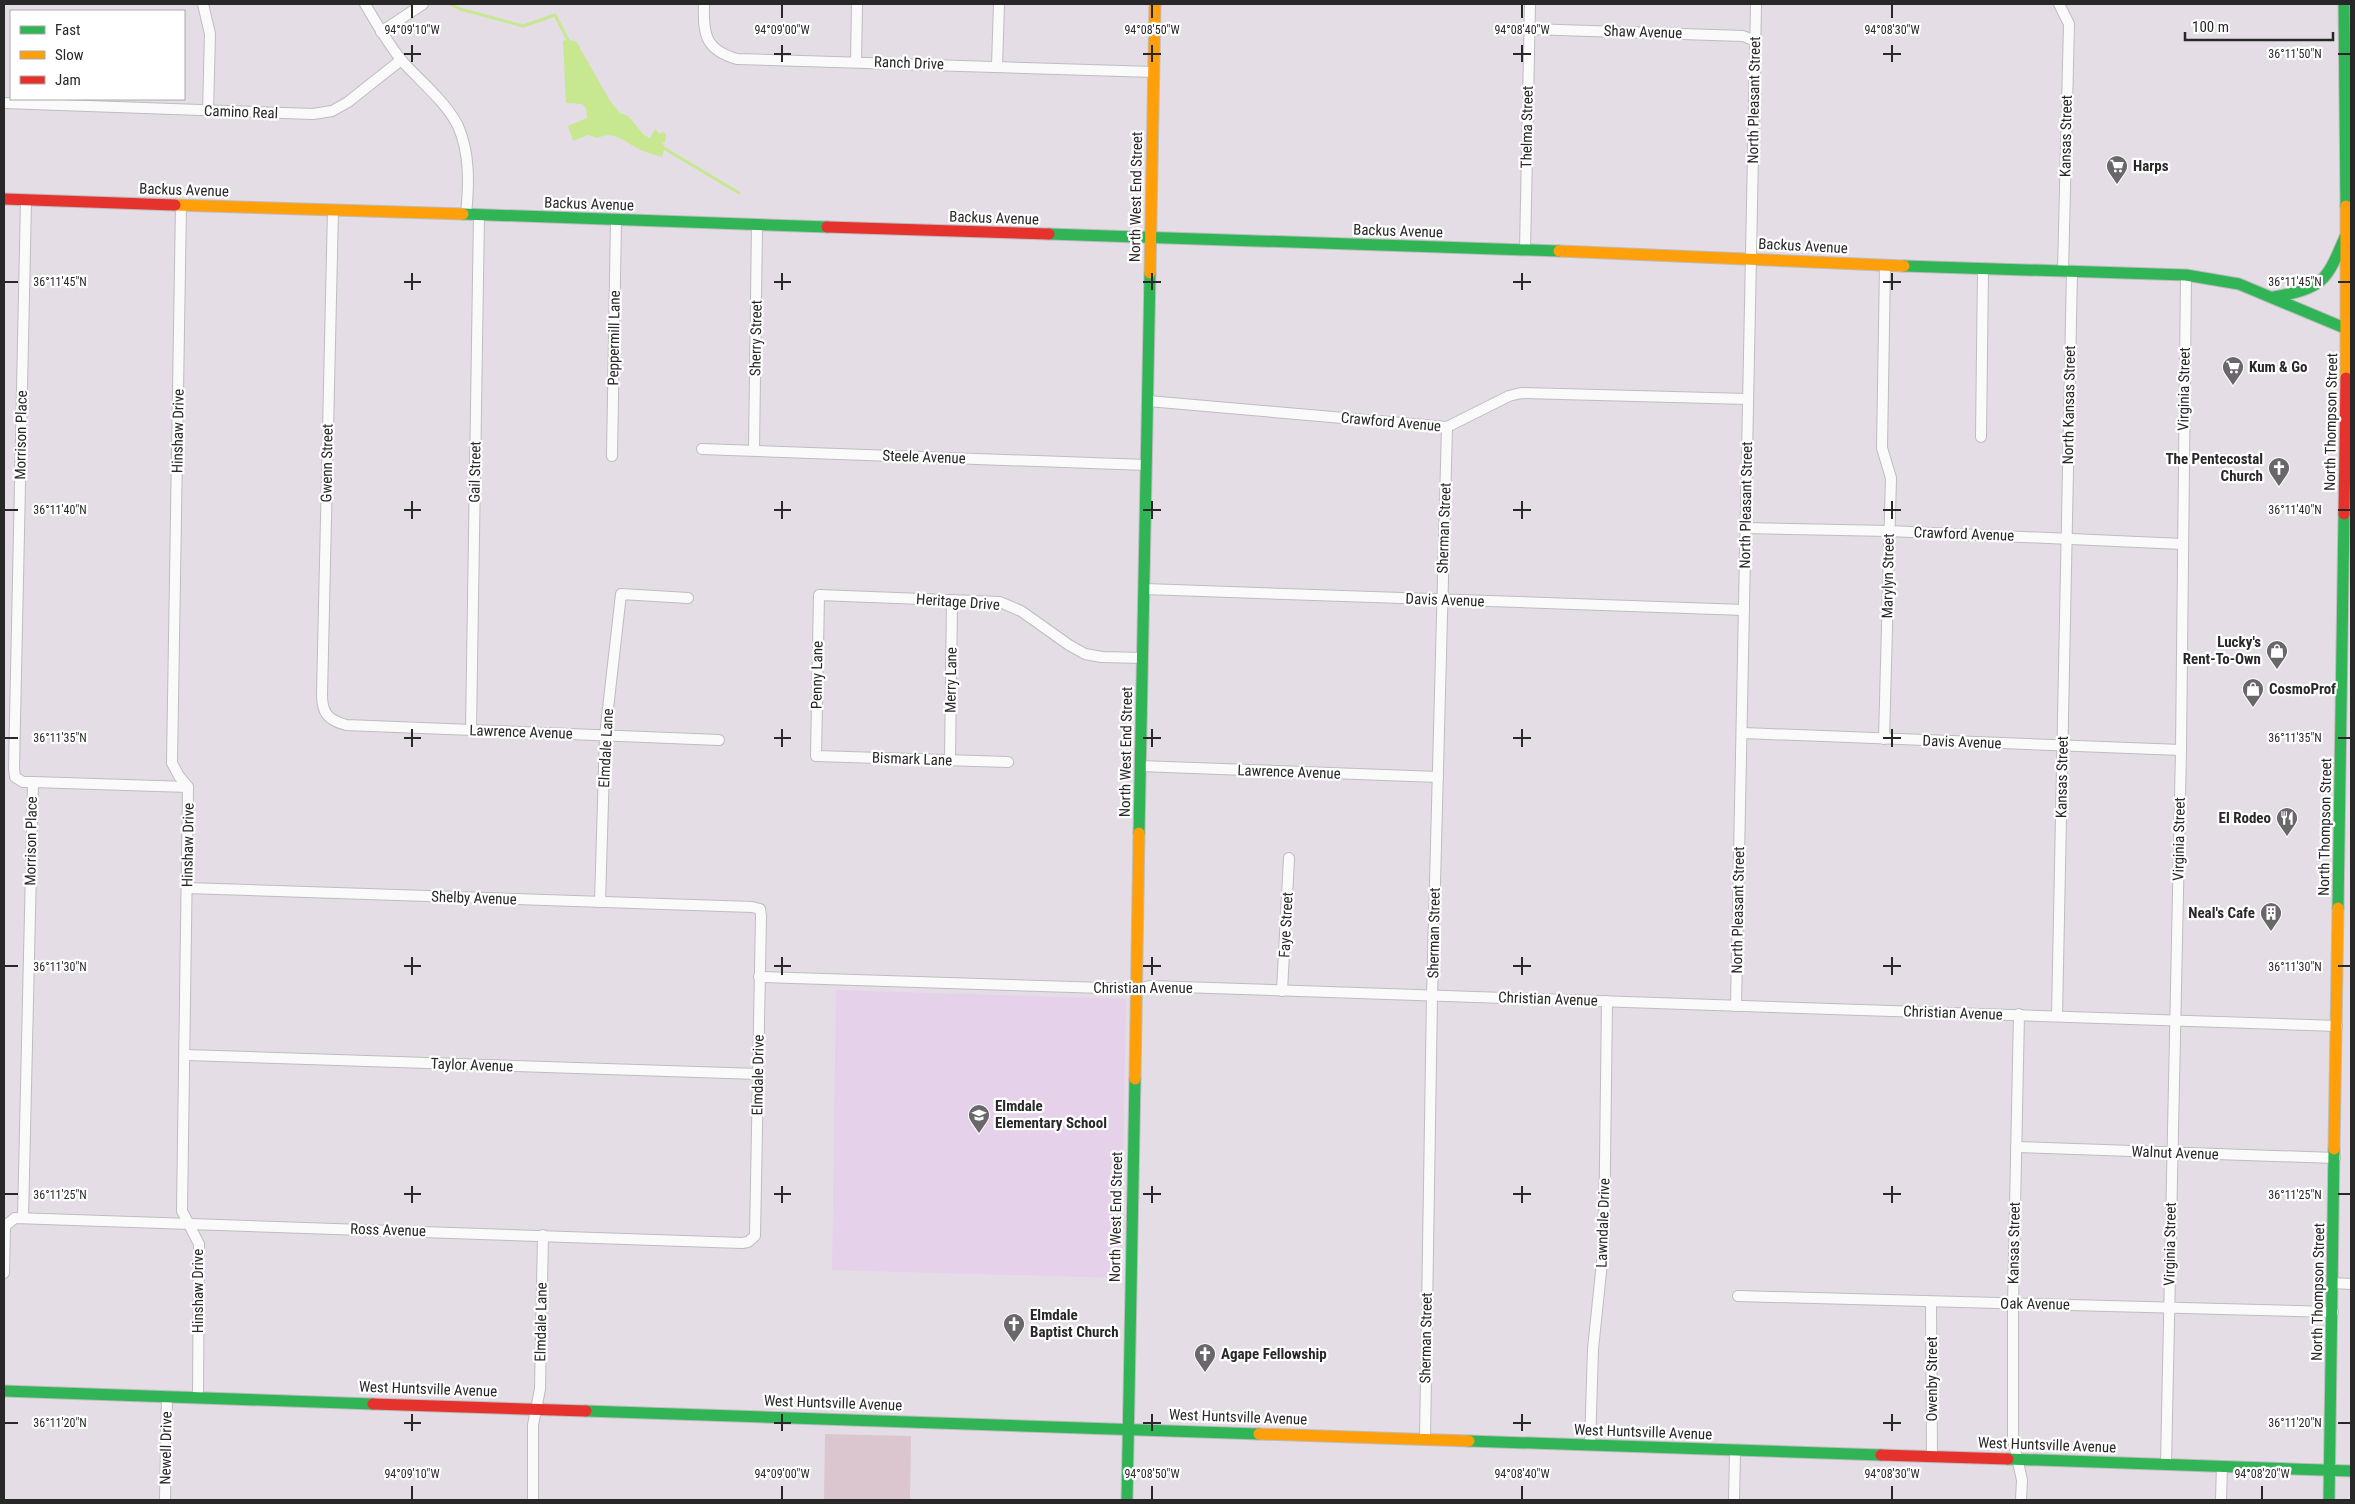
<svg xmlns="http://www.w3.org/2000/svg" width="2355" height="1504" font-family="'Roboto Condensed',sans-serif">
  <rect width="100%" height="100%" fill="#e4dde6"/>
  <!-- education -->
  <polygon fill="#e5d1e9" points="836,990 1126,999 1121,1278 832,1270"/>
  <!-- cemetery -->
  <polygon fill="#dbc5cf" points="825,1434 911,1436 910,1500 824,1500"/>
  <!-- water -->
  <path fill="#c7e791" d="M566 40 576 41 610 101 620 113 628 116 644 135 650 138 655 129 660 134 662 132 666 134 665 142 662 143 665 147 662 157C656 155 649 153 643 151 626 144 616 129 597 138L588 135 573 141 568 126 587 118 586 108 582 104 566 103 563 41Z"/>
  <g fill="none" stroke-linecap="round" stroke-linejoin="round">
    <!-- stream -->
    <g stroke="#c7e791" stroke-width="3">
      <polyline points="450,4 460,9 523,26 555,15 570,44"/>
      <polyline points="662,147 739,193"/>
    </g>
    <!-- street casing -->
    <g stroke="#bdbdbe" stroke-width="12">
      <g id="street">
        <polyline points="203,4 210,34 208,111"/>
        <path d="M365 4C377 24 388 44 403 62 421 82 446 102 458 126 470 153 469 185 466 214"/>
        <path d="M704 4C703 34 705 50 737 59L1154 72"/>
        <polyline points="2059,4 2069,24 2063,271"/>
        <polyline points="1529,29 1743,36 1755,41"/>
        <polyline points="381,32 423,4"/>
        <polyline points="856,62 857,4"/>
        <polyline points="997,66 999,4"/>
        <polyline points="4,103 313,114 332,111 348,102 401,60"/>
        <polyline points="181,205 172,763 179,776 188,787 182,1211 199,1244 198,1397"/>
        <path d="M333 210 322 695C322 713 328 720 346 725L719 740"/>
        <polyline points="1525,250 1530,4"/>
        <polyline points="1148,401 1447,427 1509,396 1521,393 1747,399"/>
        <polyline points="1981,437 1983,268"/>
        <polyline points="702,449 1146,465"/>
        <polyline points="754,450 757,225"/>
        <polyline points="612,456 616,220"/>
        <polyline points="1745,528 1889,531 2182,544"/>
        <polyline points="1145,589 1744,610"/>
        <polyline points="471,730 479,214"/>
        <polyline points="1743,733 2181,750"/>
        <polyline points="1884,739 1891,478 1882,448 1885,265"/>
        <polyline points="950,760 952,600"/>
        <polyline points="1008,762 816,756 819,595 1000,602 1021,611 1069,645 1085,654 1102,657 1143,658"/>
        <polyline points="1140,766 1438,777"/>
        <polyline points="33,782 188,787"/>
        <polyline points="600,902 605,735 621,594 688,598"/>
        <polyline points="759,977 1136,989 1151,986 2337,1026"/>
        <polyline points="1282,991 1289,858"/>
        <polyline points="1736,1006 1756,4"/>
        <polyline points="2019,1014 2013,1304 2013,1440 2022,1480 2021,1500"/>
        <polyline points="2057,1016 2072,271"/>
        <polyline points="186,1055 758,1074"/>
        <polyline points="2016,1147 2335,1158"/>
        <polyline points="23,1218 33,782 23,782 15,777 14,768 26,200"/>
        <polyline points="4,1273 5,1226 15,1218 742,1243 748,1242 755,1236 761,916 760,909 752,907 187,888"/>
        <polyline points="2333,1283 2351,1284"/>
        <polyline points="1738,1296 2333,1312"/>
        <polyline points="1931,1302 1932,1457"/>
        <polyline points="1425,1439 1432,996 1447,427"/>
        <polyline points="1590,1445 1593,1349 1604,1243 1607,1001"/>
        <polyline points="2166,1464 2181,750 2186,275"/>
        <polyline points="165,1500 167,1396"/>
        <polyline points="533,1500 533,1425 540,1389 543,1235"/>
        <polyline points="1734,1500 1735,1451"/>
        <polyline points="2221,1500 2222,1466"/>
      </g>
    </g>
    <!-- fast casing -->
    <g stroke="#bdbdbe" stroke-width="13">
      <g id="fast">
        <polyline points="2344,4 2346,206"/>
        <polyline points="463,214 827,227"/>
        <polyline points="1049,234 1559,251"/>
        <polyline points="1904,266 2186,275 2239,284 2347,329"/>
        <path d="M2274 297C2323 288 2326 282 2345 237"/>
        <polyline points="1139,833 1150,273"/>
        <polyline points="2338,908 2344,514"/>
        <polyline points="4,1391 373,1404"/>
        <polyline points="586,1411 1259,1434"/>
        <polyline points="1469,1441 1881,1455"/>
        <polyline points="2008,1459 2351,1471"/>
        <polyline points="1127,1500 1135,1079"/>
        <polyline points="2329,1500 2334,1149"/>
      </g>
    </g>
    <!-- slow casing -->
    <g stroke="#bdbdbe" stroke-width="13">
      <g id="slow">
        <polyline points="175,205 463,214"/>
        <polyline points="2346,206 2346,378"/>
        <polyline points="1559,251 1904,266"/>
        <polyline points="1150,273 1155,4"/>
        <polyline points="1135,1079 1139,833"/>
        <polyline points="2334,1149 2338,908"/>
        <polyline points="1259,1434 1469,1441"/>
      </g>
    </g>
    <!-- jam casing -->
    <g stroke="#bdbdbe" stroke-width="13">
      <g id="jam">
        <polyline points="4,199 175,205"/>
        <polyline points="827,227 1049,234"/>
        <polyline points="2344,514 2346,378"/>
        <polyline points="373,1404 586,1411"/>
        <polyline points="1881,1455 2008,1459"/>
      </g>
    </g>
    <!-- street -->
    <use href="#street" stroke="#fbfafb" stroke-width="10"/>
    <!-- fast -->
    <use href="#fast" stroke="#30b455" stroke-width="11"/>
    <!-- slow -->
    <use href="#slow" stroke="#ff9f0a" stroke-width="11"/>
    <!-- jam -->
    <use href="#jam" stroke="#e5322d" stroke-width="11"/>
  </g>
  <!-- ticks -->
  <path fill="none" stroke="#282828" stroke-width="2" d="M412 5V18M782 5V18M1152 5V18M1522 5V18M1892 5V18M412 45V62M782 45V62M1152 45V62M1522 45V62M1892 45V62M404 54H421M774 54H791M1143 54H1161M1513 54H1531M1883 54H1901M2338 54H2350M412 273V290M782 273V290M1152 273V290M1522 273V290M1892 273V290M5 282H18M404 282H421M774 282H791M1143 282H1161M1513 282H1531M1883 282H1901M2338 282H2350M412 501V519M782 501V519M1152 501V519M1522 501V519M1892 501V519M5 510H18M404 510H421M774 510H791M1143 510H1161M1513 510H1531M1883 510H1901M2338 510H2350M412 729V747M782 729V747M1152 729V747M1522 729V747M1892 729V747M5 738H18M404 738H421M774 738H791M1143 738H1161M1513 738H1531M1883 738H1901M2338 738H2350M412 957V975M782 957V975M1152 957V975M1522 957V975M1892 957V975M5 966H18M404 966H421M774 966H791M1143 966H1161M1513 966H1531M1883 966H1901M2338 966H2350M412 1186V1203M782 1186V1203M1152 1186V1203M1522 1186V1203M1892 1186V1203M5 1194H18M404 1194H421M774 1194H791M1143 1194H1161M1513 1194H1531M1883 1194H1901M2338 1194H2350M412 1414V1431M782 1414V1431M1152 1414V1431M1522 1414V1431M1892 1414V1431M5 1423H18M404 1423H421M774 1423H791M1143 1423H1161M1513 1423H1531M1883 1423H1901M2338 1423H2350M412 1486V1499M782 1486V1499M1152 1486V1499M1522 1486V1499M1892 1486V1499M2262 1486V1499"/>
  <!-- icons -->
  <defs>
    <g id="supermarket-pin" transform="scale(1.125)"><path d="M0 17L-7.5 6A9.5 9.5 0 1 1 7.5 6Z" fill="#6a676a" stroke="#fff"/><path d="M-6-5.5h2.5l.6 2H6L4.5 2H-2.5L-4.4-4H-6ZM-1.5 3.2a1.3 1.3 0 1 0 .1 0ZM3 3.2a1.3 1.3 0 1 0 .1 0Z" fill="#fff"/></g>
    <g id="church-pin" transform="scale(1.125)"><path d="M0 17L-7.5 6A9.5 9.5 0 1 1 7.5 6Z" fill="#6a676a" stroke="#fff"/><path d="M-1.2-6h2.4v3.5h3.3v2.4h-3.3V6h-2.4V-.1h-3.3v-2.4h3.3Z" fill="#fff"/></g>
    <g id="shop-pin" transform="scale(1.125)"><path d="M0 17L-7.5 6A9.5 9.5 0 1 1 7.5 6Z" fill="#6a676a" stroke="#fff"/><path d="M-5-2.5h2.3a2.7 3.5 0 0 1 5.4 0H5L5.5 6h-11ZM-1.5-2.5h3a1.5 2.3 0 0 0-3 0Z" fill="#fff"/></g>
    <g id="restaurant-pin" transform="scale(1.125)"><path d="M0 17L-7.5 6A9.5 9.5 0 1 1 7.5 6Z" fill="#6a676a" stroke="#fff"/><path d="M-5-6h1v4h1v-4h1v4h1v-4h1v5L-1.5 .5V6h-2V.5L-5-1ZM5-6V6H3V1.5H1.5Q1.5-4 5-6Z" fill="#fff"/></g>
    <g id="building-pin" transform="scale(1.125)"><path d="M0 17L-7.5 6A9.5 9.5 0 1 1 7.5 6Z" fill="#6a676a" stroke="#fff"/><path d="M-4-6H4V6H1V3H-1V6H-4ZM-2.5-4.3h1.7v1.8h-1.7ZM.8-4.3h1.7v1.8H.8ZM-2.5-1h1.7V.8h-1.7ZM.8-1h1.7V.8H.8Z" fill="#fff"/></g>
    <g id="school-pin" transform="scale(1.125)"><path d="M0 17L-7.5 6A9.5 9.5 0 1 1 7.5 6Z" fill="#6a676a" stroke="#fff"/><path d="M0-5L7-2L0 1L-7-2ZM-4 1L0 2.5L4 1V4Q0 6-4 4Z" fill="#fff"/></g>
  </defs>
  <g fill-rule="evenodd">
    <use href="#supermarket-pin" x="2117" y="166"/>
    <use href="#supermarket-pin" x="2233" y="367"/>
    <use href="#church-pin" x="2279" y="468"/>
    <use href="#shop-pin" x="2277" y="651"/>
    <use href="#shop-pin" x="2253" y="689"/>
    <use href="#restaurant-pin" x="2287" y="818"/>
    <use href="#building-pin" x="2271" y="913"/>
    <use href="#school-pin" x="979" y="1115"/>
    <use href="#church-pin" x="1014" y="1324"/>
    <use href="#church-pin" x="1205" y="1354"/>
  </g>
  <g text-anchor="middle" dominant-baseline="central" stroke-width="4.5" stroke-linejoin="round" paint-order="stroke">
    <!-- street labels -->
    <g font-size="15" fill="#282828" stroke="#fff">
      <text transform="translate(1643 32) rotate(2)">Shaw Avenue</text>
      <text transform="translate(909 63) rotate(2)">Ranch Drive</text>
      <text transform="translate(1754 100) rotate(-89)">North Pleasant Street</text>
      <text transform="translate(241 112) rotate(2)">Camino Real</text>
      <text transform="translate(1527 127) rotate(-89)">Thelma Street</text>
      <text transform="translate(2066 136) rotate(-89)">Kansas Street</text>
      <text transform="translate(184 190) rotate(2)">Backus Avenue</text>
      <text transform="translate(1136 197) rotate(-89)">North West End Street</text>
      <text transform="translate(589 204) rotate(2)">Backus Avenue</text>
      <text transform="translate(994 218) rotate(2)">Backus Avenue</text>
      <text transform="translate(1398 231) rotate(2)">Backus Avenue</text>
      <text transform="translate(1803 246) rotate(3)">Backus Avenue</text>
      <text transform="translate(614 338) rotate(-89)">Peppermill Lane</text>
      <text transform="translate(756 338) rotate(-89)">Sherry Street</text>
      <text transform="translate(2184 389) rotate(-89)">Virginia Street</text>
      <text transform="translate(2069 405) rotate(-89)">North Kansas Street</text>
      <text transform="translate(1391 422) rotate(5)">Crawford Avenue</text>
      <text transform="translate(2331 422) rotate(-89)">North Thompson Street</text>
      <text transform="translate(178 431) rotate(-89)">Hinshaw Drive</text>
      <text transform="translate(21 435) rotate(-89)">Morrison Place</text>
      <text transform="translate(924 457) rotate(2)">Steele Avenue</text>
      <text transform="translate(327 463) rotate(-89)">Gwenn Street</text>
      <text transform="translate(475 472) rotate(-89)">Gail Street</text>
      <text transform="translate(1746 505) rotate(-89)">North Pleasant Street</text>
      <text transform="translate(1444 528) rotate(-88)">Sherman Street</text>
      <text transform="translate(1964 534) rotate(2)">Crawford Avenue</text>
      <text transform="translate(1888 576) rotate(-89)">Marylyn Street</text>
      <text transform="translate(1445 600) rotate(2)">Davis Avenue</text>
      <text transform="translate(958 602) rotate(4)">Heritage Drive</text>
      <text transform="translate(817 675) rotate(-89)">Penny Lane</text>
      <text transform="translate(951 680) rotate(-89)">Merry Lane</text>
      <text transform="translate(521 732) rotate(2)">Lawrence Avenue</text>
      <text transform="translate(1962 742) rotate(2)">Davis Avenue</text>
      <text transform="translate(606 748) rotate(-87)">Elmdale Lane</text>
      <text transform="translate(1126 752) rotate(-89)">North West End Street</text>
      <text transform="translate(912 759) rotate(2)">Bismark Lane</text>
      <text transform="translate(1289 772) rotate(2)">Lawrence Avenue</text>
      <text transform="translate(2062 777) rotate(-89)">Kansas Street</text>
      <text transform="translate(2325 827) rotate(-89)">North Thompson Street</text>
      <text transform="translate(2179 839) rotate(-89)">Virginia Street</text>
      <text transform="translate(31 841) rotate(-89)">Morrison Place</text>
      <text transform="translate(188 845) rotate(-89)">Hinshaw Drive</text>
      <text transform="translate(474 898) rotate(2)">Shelby Avenue</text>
      <text transform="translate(1738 910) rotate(-89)">North Pleasant Street</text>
      <text transform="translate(1286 925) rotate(-87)">Faye Street</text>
      <text transform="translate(1434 933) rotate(-89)">Sherman Street</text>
      <text x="1143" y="988">Christian Avenue</text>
      <text transform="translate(1548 999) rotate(2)">Christian Avenue</text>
      <text transform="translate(1953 1013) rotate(2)">Christian Avenue</text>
      <text transform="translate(472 1065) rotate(2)">Taylor Avenue</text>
      <text transform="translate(758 1075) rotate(-89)">Elmdale Drive</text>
      <text transform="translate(2175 1153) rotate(2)">Walnut Avenue</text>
      <text transform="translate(1116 1217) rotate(-89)">North West End Street</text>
      <text transform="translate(1603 1223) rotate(-88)">Lawndale Drive</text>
      <text transform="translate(388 1230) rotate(2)">Ross Avenue</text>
      <text transform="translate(2014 1243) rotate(-89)">Kansas Street</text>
      <text transform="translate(2170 1244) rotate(-89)">Virginia Street</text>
      <text transform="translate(198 1291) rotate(-90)">Hinshaw Drive</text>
      <text transform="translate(2318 1292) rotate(-89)">North Thompson Street</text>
      <text transform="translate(2035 1304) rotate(1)">Oak Avenue</text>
      <text transform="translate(541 1322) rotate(-89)">Elmdale Lane</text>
      <text transform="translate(1426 1338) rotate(-89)">Sherman Street</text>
      <text transform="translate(1932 1379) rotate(-90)">Owenby Street</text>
      <text transform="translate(428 1389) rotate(2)">West Huntsville Avenue</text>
      <text transform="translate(833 1403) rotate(2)">West Huntsville Avenue</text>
      <text transform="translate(1238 1417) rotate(2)">West Huntsville Avenue</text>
      <text transform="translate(1643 1432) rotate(2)">West Huntsville Avenue</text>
      <text transform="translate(2047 1445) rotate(2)">West Huntsville Avenue</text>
      <text transform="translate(166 1448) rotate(-89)">Newell Drive</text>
    </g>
    <!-- poi labels -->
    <g font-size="15" font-weight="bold" fill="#282828" stroke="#fff" text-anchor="start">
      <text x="2133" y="166">Harps</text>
      <text x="2249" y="367">Kum &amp; Go</text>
      <text x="2263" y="459" text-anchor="end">The Pentecostal<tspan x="2263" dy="17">Church</tspan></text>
      <text x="2261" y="642" text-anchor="end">Lucky's<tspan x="2261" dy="17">Rent-To-Own</tspan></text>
      <text x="2269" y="689">CosmoProf</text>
      <text x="2271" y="818" text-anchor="end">El Rodeo</text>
      <text x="2255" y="913" text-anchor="end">Neal's Cafe</text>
      <text x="995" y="1106">Elmdale<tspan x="995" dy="17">Elementary School</tspan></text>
      <text x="1030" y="1315">Elmdale<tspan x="1030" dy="17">Baptist Church</tspan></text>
      <text x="1221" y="1354">Agape Fellowship</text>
    </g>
  </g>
  <g font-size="12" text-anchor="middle" fill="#282828" stroke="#fff" stroke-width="4.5" stroke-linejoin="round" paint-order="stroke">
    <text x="412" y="34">94°09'10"W</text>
    <text x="782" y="34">94°09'00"W</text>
    <text x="1152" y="34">94°08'50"W</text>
    <text x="1522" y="34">94°08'40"W</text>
    <text x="1892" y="34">94°08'30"W</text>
    <text x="2295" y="58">36°11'50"N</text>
    <text x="60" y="286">36°11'45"N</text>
    <text x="2295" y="286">36°11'45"N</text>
    <text x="60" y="514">36°11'40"N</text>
    <text x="2295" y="514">36°11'40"N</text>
    <text x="60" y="742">36°11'35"N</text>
    <text x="2295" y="742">36°11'35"N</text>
    <text x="60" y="971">36°11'30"N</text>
    <text x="2295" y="971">36°11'30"N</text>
    <text x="60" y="1199">36°11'25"N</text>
    <text x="2295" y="1199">36°11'25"N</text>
    <text x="60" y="1427">36°11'20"N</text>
    <text x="2295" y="1427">36°11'20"N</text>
    <text x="412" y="1478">94°09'10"W</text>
    <text x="782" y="1478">94°09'00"W</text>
    <text x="1152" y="1478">94°08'50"W</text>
    <text x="1522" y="1478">94°08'40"W</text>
    <text x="1892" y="1478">94°08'30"W</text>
    <text x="2262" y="1478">94°08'20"W</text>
  </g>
  <!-- border -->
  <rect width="2355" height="1504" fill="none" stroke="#282828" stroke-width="10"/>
  <!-- legend -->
  <rect x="10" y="10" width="175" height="90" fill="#ffffff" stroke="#a9a9a9"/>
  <rect x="20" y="26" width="25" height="8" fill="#30b455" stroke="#a9a9a9"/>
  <text x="55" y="35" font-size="15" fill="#282828">Fast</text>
  <rect x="20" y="51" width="25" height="8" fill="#ff9f0a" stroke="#a9a9a9"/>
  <text x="55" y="60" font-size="15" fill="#282828">Slow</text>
  <rect x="20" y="76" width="25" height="8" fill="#e5322d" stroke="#a9a9a9"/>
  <text x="55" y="85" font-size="15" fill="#282828">Jam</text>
  <!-- scale -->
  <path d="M2185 32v8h148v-8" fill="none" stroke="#282828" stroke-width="2.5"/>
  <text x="2192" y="32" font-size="15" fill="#282828" stroke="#ffffff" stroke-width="4" paint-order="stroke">100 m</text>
</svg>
